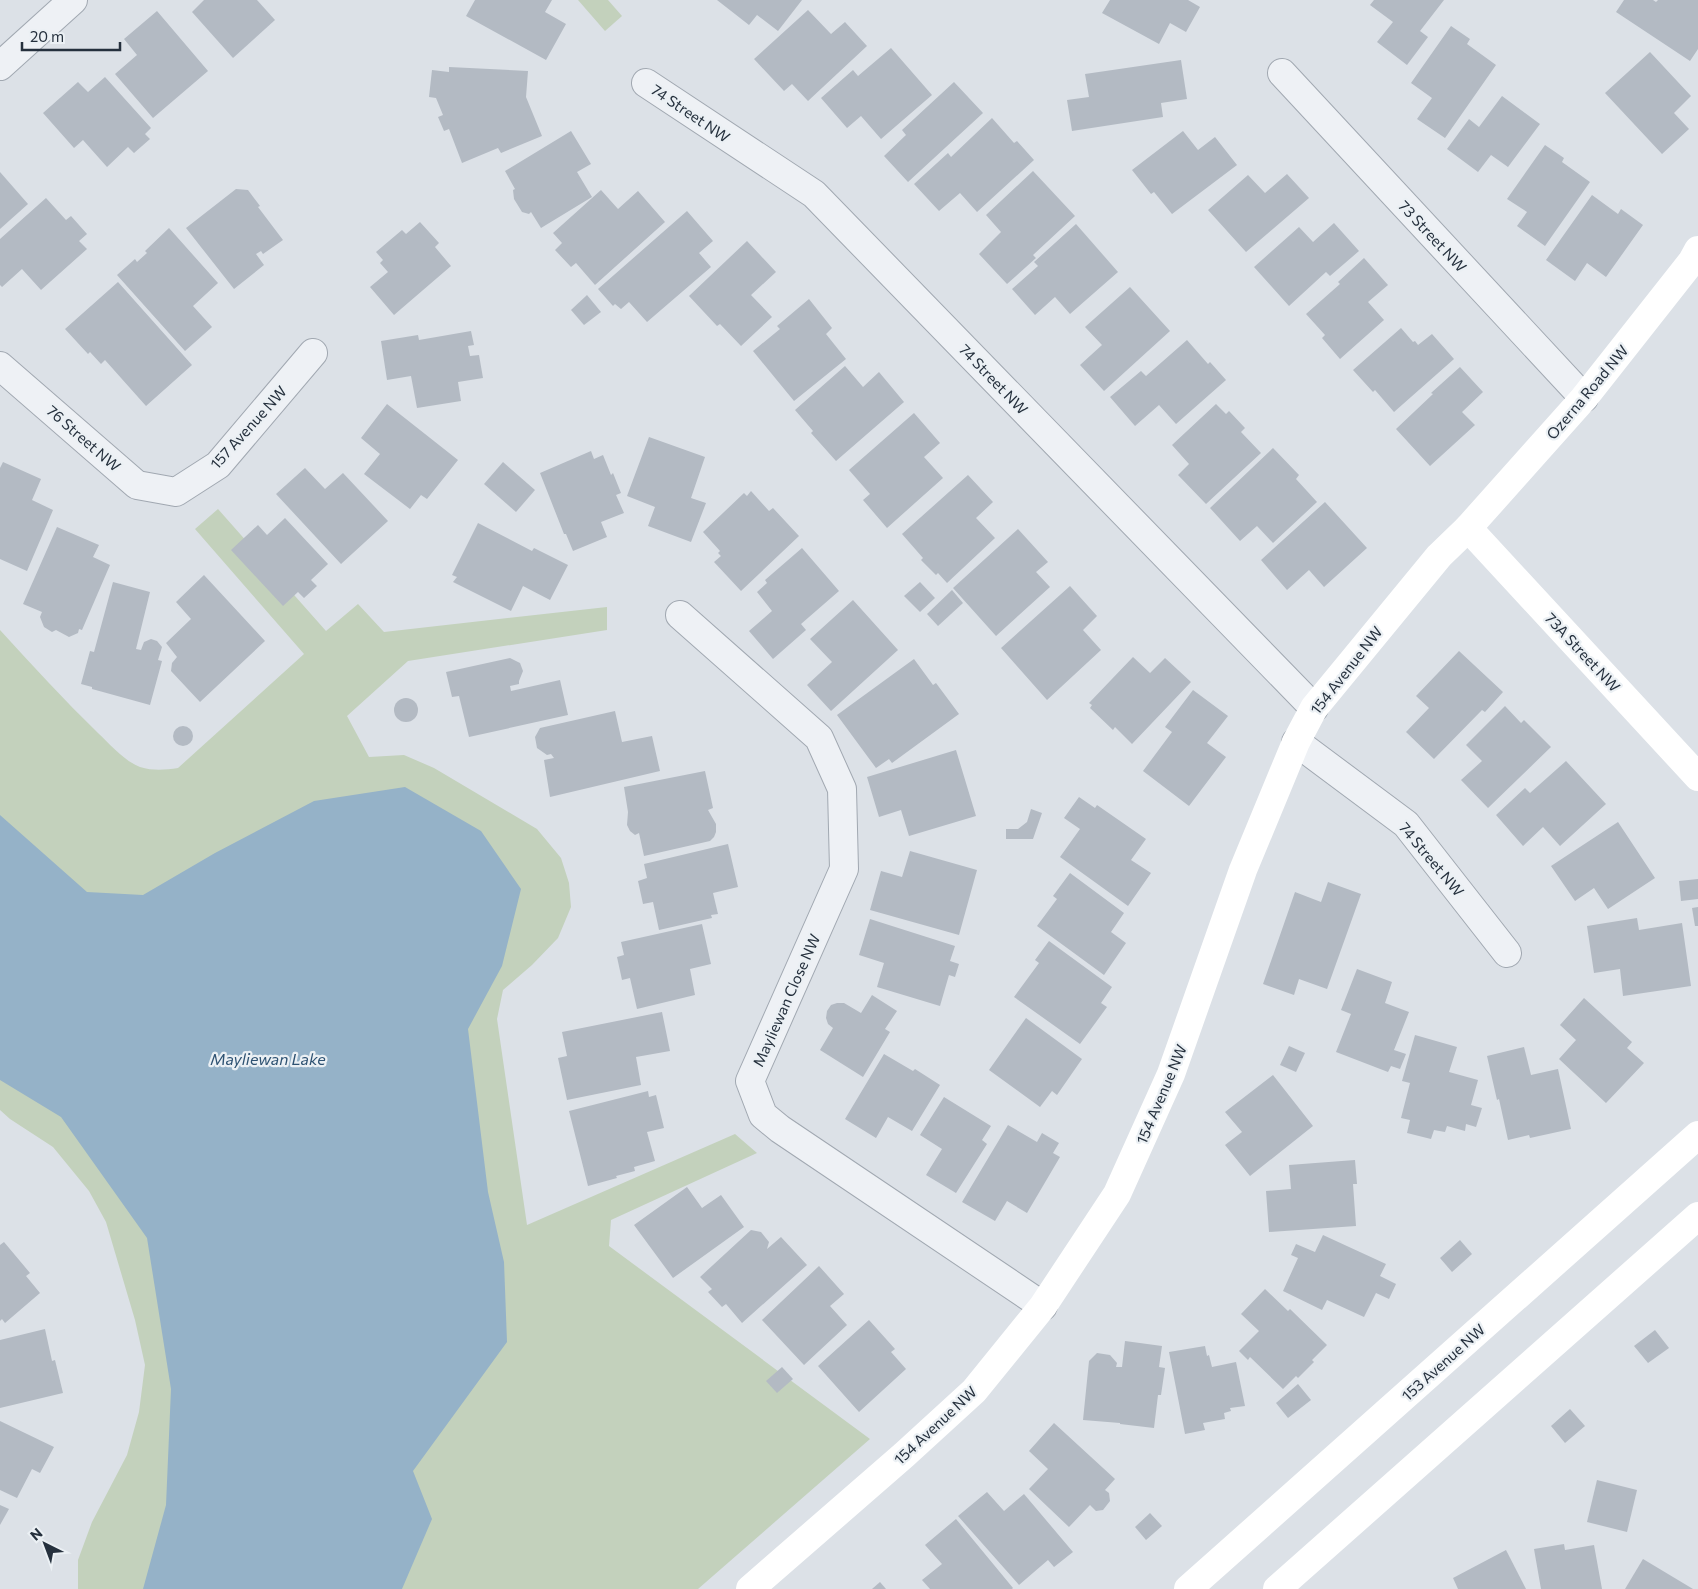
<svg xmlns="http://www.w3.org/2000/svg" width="1698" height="1589" font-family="Commissioner,sans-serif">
  <rect width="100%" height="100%" fill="#dce1e7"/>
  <!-- green -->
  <g fill="#c3d1bc">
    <polygon points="578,0 608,0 622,16 605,31"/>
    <path d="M218 509 326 631 358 604 384 632 607 607V630L408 661 347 716 369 757 404 755 434 768 537 829 561 858 569 883 571 907 558 938 532 965 503 990 497 1019 527 1225 735 1134 757 1153 611 1220 609 1246 870 1439 698 1589H78V1560L92 1522 127 1455 139 1412 145 1365 135 1320 106 1222 89 1191 53 1147 10 1119 0 1110V630C32 665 64 700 98 733 111 745 123 760 140 767 153 771 165 770 178 768L304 654 195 529Z"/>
  </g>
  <!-- water -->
  <polygon fill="#95b2c8" points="405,787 481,831 521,889 502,966 468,1029 488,1192 504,1262 507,1342 413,1471 432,1519 402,1589 143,1589 166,1505 171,1389 147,1238 61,1117 0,1080 0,815 87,892 143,895 215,853 314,801"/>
  <!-- building -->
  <g fill="#b3bac3">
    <polygon points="204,0 257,0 275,20 233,58 192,12"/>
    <polygon points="475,0 552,0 545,12 566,24 546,60 466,16"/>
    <polygon points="717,0 802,0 778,31 757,15 749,25"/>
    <polygon points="1110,0 1188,0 1200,7 1186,32 1170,23 1159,44 1102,13"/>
    <polygon points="1374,0 1444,0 1420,31 1428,37 1407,65 1377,42 1393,22 1370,5"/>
    <polygon points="1624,0 1653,0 1656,2 1658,0 1698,0 1698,49 1690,61 1616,12"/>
    <polygon points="808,10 831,34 845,22 867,46 808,101 792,84 784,91 754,59"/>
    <polygon points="157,11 208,71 153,118 115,74 137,55 124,39"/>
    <polygon points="1451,26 1470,39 1467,44 1496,65 1445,138 1417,119 1432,98 1411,83"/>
    <polygon points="891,48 932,95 881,139 861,116 847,128 821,98 853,70 858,76"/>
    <polygon points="1650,52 1691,96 1674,113 1689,129 1662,154 1605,93"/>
    <polygon points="1181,60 1187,99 1161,103 1163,117 1072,131 1067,100 1089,97 1085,74"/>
    <polygon points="449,67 528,71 526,97 542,136 501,153 498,148 462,163 449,129 444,131 438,117 443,115 436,98 429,97 432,70 449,72"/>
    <polygon points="105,77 151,128 145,134 150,139 134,153 128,147 107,167 83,140 74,148 43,113 78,82 88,92"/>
    <polygon points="954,82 983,113 908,182 884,156 906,135 902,130"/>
    <polygon points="1502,96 1540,124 1508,167 1491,155 1478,172 1447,149 1469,119 1479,127"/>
    <polygon points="992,118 1014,143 1017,141 1034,160 977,212 960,193 939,211 914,184 948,153 951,157"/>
    <polygon points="571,131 591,164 577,172 592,197 541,228 531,212 529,214 522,212 514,199 513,190 515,189 505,171"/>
    <polygon points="1183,131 1198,150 1215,137 1237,165 1172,214 1154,192 1151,194 1132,170"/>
    <polygon points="1545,145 1564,158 1562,162 1590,182 1545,246 1517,226 1527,212 1507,199"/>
    <polygon points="1033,171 1075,216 1033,255 1036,258 1007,284 979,254 1001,232 986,215"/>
    <polygon points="0,172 28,204 0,229"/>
    <polygon points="1287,174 1309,198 1246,252 1208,210 1248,175 1265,193"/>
    <polygon points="236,189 248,190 260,206 258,207 283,240 263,254 261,251 256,254 264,265 234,289 186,228"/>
    <polygon points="601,190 618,209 638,191 665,222 595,285 576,263 571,267 555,250 562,243 553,233"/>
    <polygon points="1592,195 1618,214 1621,209 1643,225 1606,277 1587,263 1575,281 1546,260"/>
    <polygon points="46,198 66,220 71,216 87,234 79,241 87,249 41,290 22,269 2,287 0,285 0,239"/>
    <polygon points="687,211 713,241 699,253 711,267 647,322 629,302 621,309 615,304 613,306 598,289"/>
    <polygon points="420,222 439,243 435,247 451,266 394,315 370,287 388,272 380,263 383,260 376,252 402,230 406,234"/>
    <polygon points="1334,223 1359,251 1330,276 1326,272 1289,306 1254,267 1299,227 1313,242"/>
    <polygon points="1076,224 1118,272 1070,314 1055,297 1035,315 1012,289 1038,266 1034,262"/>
    <polygon points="169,228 218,283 193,306 212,327 185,351 117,275 135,259 137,262 147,253 145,251"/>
    <polygon points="747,241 776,272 751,295 772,317 741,346 720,324 717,326 689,296"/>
    <polygon points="1364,258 1388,285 1368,302 1384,320 1340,359 1322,338 1325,335 1306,314 1340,284 1338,282"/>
    <polygon points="118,282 192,365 146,406 105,360 101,364 90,352 88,354 65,329"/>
    <polygon points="1130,287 1170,331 1104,391 1080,365 1102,345 1085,327"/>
    <polygon points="587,295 601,312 584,325 571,310"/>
    <polygon points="809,299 832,328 826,334 846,359 794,401 753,351 780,329 777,326"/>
    <polygon points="1401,328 1413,342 1415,341 1418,345 1432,334 1454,359 1394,412 1375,390 1373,392 1353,370"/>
    <polygon points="471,331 474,345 468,346 470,356 479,355 483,378 458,382 461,401 417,408 411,376 387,380 381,341 418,335 419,340"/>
    <polygon points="1187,340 1208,364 1210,362 1226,380 1176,424 1159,405 1135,426 1110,397 1141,371 1146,376"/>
    <polygon points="845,366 863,387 879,372 904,402 836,461 811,433 813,431 795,410"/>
    <polygon points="1460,367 1483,392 1462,412 1475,425 1430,466 1396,429 1433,394 1431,393"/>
    <polygon points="387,404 458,460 427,499 421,495 410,509 364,474 380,454 361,438"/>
    <polygon points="1216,404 1226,414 1229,411 1245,428 1241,432 1261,453 1206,504 1178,475 1189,464 1172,445"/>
    <polygon points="914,413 940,443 924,457 943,478 887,528 863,500 870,494 849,470"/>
    <polygon points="649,437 705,457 691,498 706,503 691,542 648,526 655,507 627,496"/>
    <polygon points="1273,448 1299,475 1296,479 1317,502 1273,543 1257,526 1240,541 1210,508"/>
    <polygon points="591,451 594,459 603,455 611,475 613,473 621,493 616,495 624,513 601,522 607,537 573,551 566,534 564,534 540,473"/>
    <polygon points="3,462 41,479 32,500 53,510 27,571 0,559 0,468"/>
    <polygon points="503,462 535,490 516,512 484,484"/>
    <polygon points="305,468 325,489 343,473 388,521 341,564 276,494"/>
    <polygon points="968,475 993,502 976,518 995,538 947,583 938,573 936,575 921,560 923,558 902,534"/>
    <polygon points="751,491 769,511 773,508 799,536 741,591 714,562 721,556 718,553 720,551 703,532 744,493 747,496"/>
    <polygon points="1325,502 1367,548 1324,587 1309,570 1287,590 1261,560"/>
    <polygon points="285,518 328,564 311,580 317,586 304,598 298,592 283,606 231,550 258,525 267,535"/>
    <polygon points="478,523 532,551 534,548 568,565 550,600 523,586 511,611 453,582 457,577 452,575"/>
    <polygon points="57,527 99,545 93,557 110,565 82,630 79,629 78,633 69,637 56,630 52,632 44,627 40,617 42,612 23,604"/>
    <polygon points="1018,529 1048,562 1036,572 1050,587 996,636 953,588"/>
    <polygon points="802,548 839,591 801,624 806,630 773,659 749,631 772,611 757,592 767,583 765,580"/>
    <polygon points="204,575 265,641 200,702 171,671 172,663 177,657 166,643 191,619 176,602"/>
    <polygon points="113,582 150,592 136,649 141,650 144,642 151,639 157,641 162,647 158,660 162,661 150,705 92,689 92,687 81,684 90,651 94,652"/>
    <polygon points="920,582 935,598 920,612 904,596"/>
    <polygon points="1070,586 1097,616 1083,630 1101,650 1047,700 1001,648"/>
    <polygon points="952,590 963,603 938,626 927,614"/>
    <polygon points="853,600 898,650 831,711 807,685 832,662 810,639"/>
    <polygon points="1459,651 1503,692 1485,712 1482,710 1434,759 1406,732 1429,708 1416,696"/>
    <polygon points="1133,657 1150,673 1165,658 1191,682 1132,744 1115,727 1113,730 1090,708 1092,705 1089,703"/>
    <polygon points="510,658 520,663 523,671 519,681 519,684 510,686 511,691 560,680 568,715 469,737 459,696 452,697 446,672"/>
    <polygon points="914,659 933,685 936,683 959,714 892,763 889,759 876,768 837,715"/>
    <polygon points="1193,690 1228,716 1207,743 1226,757 1189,806 1143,771 1172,732 1165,727"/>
    <circle cx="406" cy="710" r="12"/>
    <polygon points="1505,706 1521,723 1524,720 1551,747 1488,808 1461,780 1482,761 1466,745"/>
    <polygon points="615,711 622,742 652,736 660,771 550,797 544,760 554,758 551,754 547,755 537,748 535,737 540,728"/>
    <circle cx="183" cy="736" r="10"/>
    <polygon points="956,750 976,816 909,836 901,810 879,817 867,777"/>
    <polygon points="1566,761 1606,804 1560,846 1543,827 1523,846 1496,815 1525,788 1530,793"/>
    <polygon points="705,771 713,808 708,810 716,824 716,832 714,837 710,841 644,856 639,833 635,835 630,831 627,825 628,812 624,787"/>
    <polygon points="1079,797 1095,808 1097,805 1146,839 1131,860 1151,873 1128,906 1060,857 1080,829 1064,818"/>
    <polygon points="1031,809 1042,813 1033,839 1006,839 1006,829 1018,829 1027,822"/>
    <polygon points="1618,822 1655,878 1608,909 1594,888 1575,901 1551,866"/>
    <polygon points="728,844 738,887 713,893 718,914 711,915 712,918 659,930 653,902 643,904 638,881 647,878 644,864"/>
    <polygon points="910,851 977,870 959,935 870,910 881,871 902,877"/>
    <polygon points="1070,873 1124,913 1111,932 1126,943 1104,975 1037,926 1057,899 1053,896"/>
    <polygon points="1698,879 1698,899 1681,901 1679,881"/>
    <polygon points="1328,882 1361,894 1327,989 1299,979 1294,995 1263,984 1295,892 1321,902"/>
    <polygon points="1698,907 1698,926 1695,926 1692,908"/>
    <polygon points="1637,918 1639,930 1682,923 1691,986 1623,996 1620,969 1594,973 1587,926"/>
    <polygon points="870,919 955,946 950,961 959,964 955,977 949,975 940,1006 877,987 884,963 859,955"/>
    <polygon points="702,924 711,964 690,969 695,995 637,1009 630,978 622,980 617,957 624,955 621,942"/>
    <polygon points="1049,941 1112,987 1101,1003 1107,1007 1080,1044 1014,997 1039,963 1035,960"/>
    <polygon points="1357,969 1392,982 1385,1003 1409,1012 1394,1050 1406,1054 1400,1069 1391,1066 1388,1072 1336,1052 1351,1014 1341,1010"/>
    <polygon points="872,995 897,1011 885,1029 890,1032 863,1077 820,1050 833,1028 828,1024 826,1018 827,1011 831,1005 837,1003 844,1003 861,1013"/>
    <polygon points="1584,998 1632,1042 1627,1048 1644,1063 1606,1103 1559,1059 1576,1040 1560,1025"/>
    <polygon points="662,1012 670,1051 636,1057 641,1085 567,1100 558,1058 567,1056 562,1032"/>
    <polygon points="1026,1018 1082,1059 1057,1095 1052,1091 1040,1107 989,1070"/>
    <polygon points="1415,1035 1457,1047 1449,1072 1478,1080 1471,1105 1482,1108 1476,1127 1466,1124 1465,1131 1447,1126 1445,1132 1434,1130 1431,1139 1407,1133 1410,1120 1401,1118 1410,1083 1402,1081"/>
    <polygon points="1289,1046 1305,1053 1296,1072 1280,1065"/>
    <polygon points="1524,1047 1531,1075 1558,1069 1571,1129 1530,1138 1529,1135 1508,1140 1499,1099 1497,1100 1487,1056"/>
    <polygon points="884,1054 913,1071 915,1069 940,1085 912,1131 888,1117 876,1138 845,1119"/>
    <polygon points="1273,1075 1313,1126 1250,1176 1225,1145 1242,1132 1225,1112"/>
    <polygon points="648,1091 649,1097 656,1095 664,1128 647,1132 655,1161 634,1167 635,1171 616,1176 617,1178 588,1186 569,1111"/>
    <polygon points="944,1097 991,1126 982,1140 987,1144 956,1193 926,1175 942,1149 920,1135"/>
    <polygon points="1008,1125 1037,1142 1042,1133 1059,1143 1053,1153 1060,1157 1027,1213 1007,1201 995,1221 962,1202"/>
    <polygon points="1355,1160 1357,1184 1353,1184 1356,1226 1269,1232 1266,1191 1291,1189 1289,1165"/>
    <polygon points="687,1187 702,1208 721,1195 744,1227 673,1278 634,1225"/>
    <polygon points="751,1230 761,1232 769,1242 767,1249 781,1237 807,1265 742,1323 726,1304 722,1307 708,1292 712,1289 700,1277"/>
    <polygon points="1323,1235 1386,1264 1380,1276 1396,1284 1389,1299 1376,1293 1364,1317 1327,1300 1322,1310 1283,1291 1298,1258 1291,1255 1296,1244 1315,1252"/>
    <polygon points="1460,1240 1472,1254 1452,1272 1440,1258"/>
    <polygon points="4,1242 30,1273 26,1276 40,1293 5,1323 2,1319 0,1321 0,1245"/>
    <polygon points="819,1266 844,1294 830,1306 847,1325 804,1365 762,1320"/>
    <polygon points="1265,1289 1288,1311 1290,1309 1327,1345 1312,1360 1314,1362 1298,1378 1296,1376 1283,1389 1250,1357 1248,1360 1239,1351 1259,1331 1241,1314"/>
    <polygon points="869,1320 895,1349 891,1352 906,1369 859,1412 818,1366"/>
    <polygon points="45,1329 52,1361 55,1360 63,1393 0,1408 0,1340"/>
    <polygon points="1655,1330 1669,1348 1648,1363 1634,1346"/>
    <polygon points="1125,1341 1162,1346 1159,1367 1165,1368 1161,1395 1158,1395 1154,1428 1120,1424 1120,1423 1083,1420 1089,1361 1097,1353 1110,1355 1117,1363 1116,1367 1122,1367"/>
    <polygon points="1205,1346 1207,1356 1209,1355 1212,1367 1236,1362 1245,1406 1230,1408 1231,1411 1224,1413 1225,1419 1203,1423 1205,1430 1185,1434 1169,1352"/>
    <polygon points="782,1367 793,1379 777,1393 766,1381"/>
    <polygon points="1298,1384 1311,1400 1288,1418 1276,1403"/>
    <polygon points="1570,1409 1585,1426 1565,1443 1551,1426"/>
    <polygon points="0,1421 54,1447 40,1473 32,1469 17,1498 0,1490"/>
    <polygon points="1054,1423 1115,1479 1105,1490 1109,1493 1110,1501 1103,1510 1096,1511 1090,1505 1069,1527 1029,1489 1048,1469 1029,1451"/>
    <polygon points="1597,1480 1637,1490 1627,1532 1587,1522"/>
    <polygon points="987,1492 1004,1511 1024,1494 1073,1552 1054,1567 1048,1560 1019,1585 958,1516"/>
    <polygon points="0,1505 9,1509 0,1525"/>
    <polygon points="1150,1513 1162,1526 1146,1540 1135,1527"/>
    <polygon points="956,1519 1013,1588 1012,1589 930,1589 922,1580 942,1564 925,1545"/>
    <polygon points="1564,1544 1565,1550 1594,1545 1602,1589 1541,1589 1534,1549"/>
    <polygon points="1506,1550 1526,1589 1458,1589 1453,1578"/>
    <polygon points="1643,1559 1693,1589 1625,1589"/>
    <polygon points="880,1582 886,1589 872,1589"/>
  </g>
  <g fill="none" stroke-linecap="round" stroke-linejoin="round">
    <!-- street casing -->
    <g stroke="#a1a8b1" stroke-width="30">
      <g id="street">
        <polyline points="0,66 73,0"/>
        <polyline points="1282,73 1584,398"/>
        <polyline points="646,83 814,194 1314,708"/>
        <polyline points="0,366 137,485 176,492 218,465 313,353"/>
        <polyline points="680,615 819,738 842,789 844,869 750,1081 763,1115 780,1129 1043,1306"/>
        <polyline points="1296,742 1406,824 1507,953"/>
      </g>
    </g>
    <!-- street -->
    <use href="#street" stroke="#eef1f5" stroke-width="28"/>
    <!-- secondary -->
    <g stroke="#fff" stroke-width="28">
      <polyline points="1468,528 1698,777"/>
      <polyline points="750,1589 904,1455 974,1391 1043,1306 1117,1194 1171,1074 1243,870 1296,742 1314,708 1439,556 1468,528 1584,398 1692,261 1698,250"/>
      <polyline points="1188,1589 1698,1135"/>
      <polyline points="1277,1589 1698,1216"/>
    </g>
  </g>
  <g text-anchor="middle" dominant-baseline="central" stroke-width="4.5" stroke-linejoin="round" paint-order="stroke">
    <!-- street labels -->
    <g font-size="15" fill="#25303d" stroke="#ebf0f4">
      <text transform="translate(691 113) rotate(34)">74 Street NW</text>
      <text transform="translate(1433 236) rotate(47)">73 Street NW</text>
      <text transform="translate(994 379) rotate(46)">74 Street NW</text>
      <text transform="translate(1587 392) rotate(-50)">Ozerna Road NW</text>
      <text transform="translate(248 427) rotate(-48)">157 Avenue NW</text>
      <text transform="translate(84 438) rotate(41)">76 Street NW</text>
      <text transform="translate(1583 652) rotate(47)">73A Street NW</text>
      <text transform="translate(1346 670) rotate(-52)">154 Avenue NW</text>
      <text transform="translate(1432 859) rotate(50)">74 Street NW</text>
      <text transform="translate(786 1000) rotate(-66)">Mayliewan Close NW</text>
      <text transform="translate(1161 1094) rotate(-67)">154 Avenue NW</text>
      <text transform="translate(1443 1362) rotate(-42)">153 Avenue NW</text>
      <text transform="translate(935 1425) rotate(-43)">154 Avenue NW</text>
    </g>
    <!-- water labels -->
    <g font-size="16" font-style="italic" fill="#2e5272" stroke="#ebf0f4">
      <text x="268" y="1058">Mayliewan Lake</text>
    </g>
  </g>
  <!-- north arrow -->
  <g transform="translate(45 1544) rotate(318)" stroke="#ebf0f4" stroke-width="4" paint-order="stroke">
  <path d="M0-4L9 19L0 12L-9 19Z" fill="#25303d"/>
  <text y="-8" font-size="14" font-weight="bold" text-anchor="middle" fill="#25303d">N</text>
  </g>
  <!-- scale -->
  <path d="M22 42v8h98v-8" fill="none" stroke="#25303d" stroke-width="2.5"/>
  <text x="30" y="42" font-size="15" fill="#25303d" stroke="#ebf0f4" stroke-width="4" paint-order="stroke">20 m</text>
</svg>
